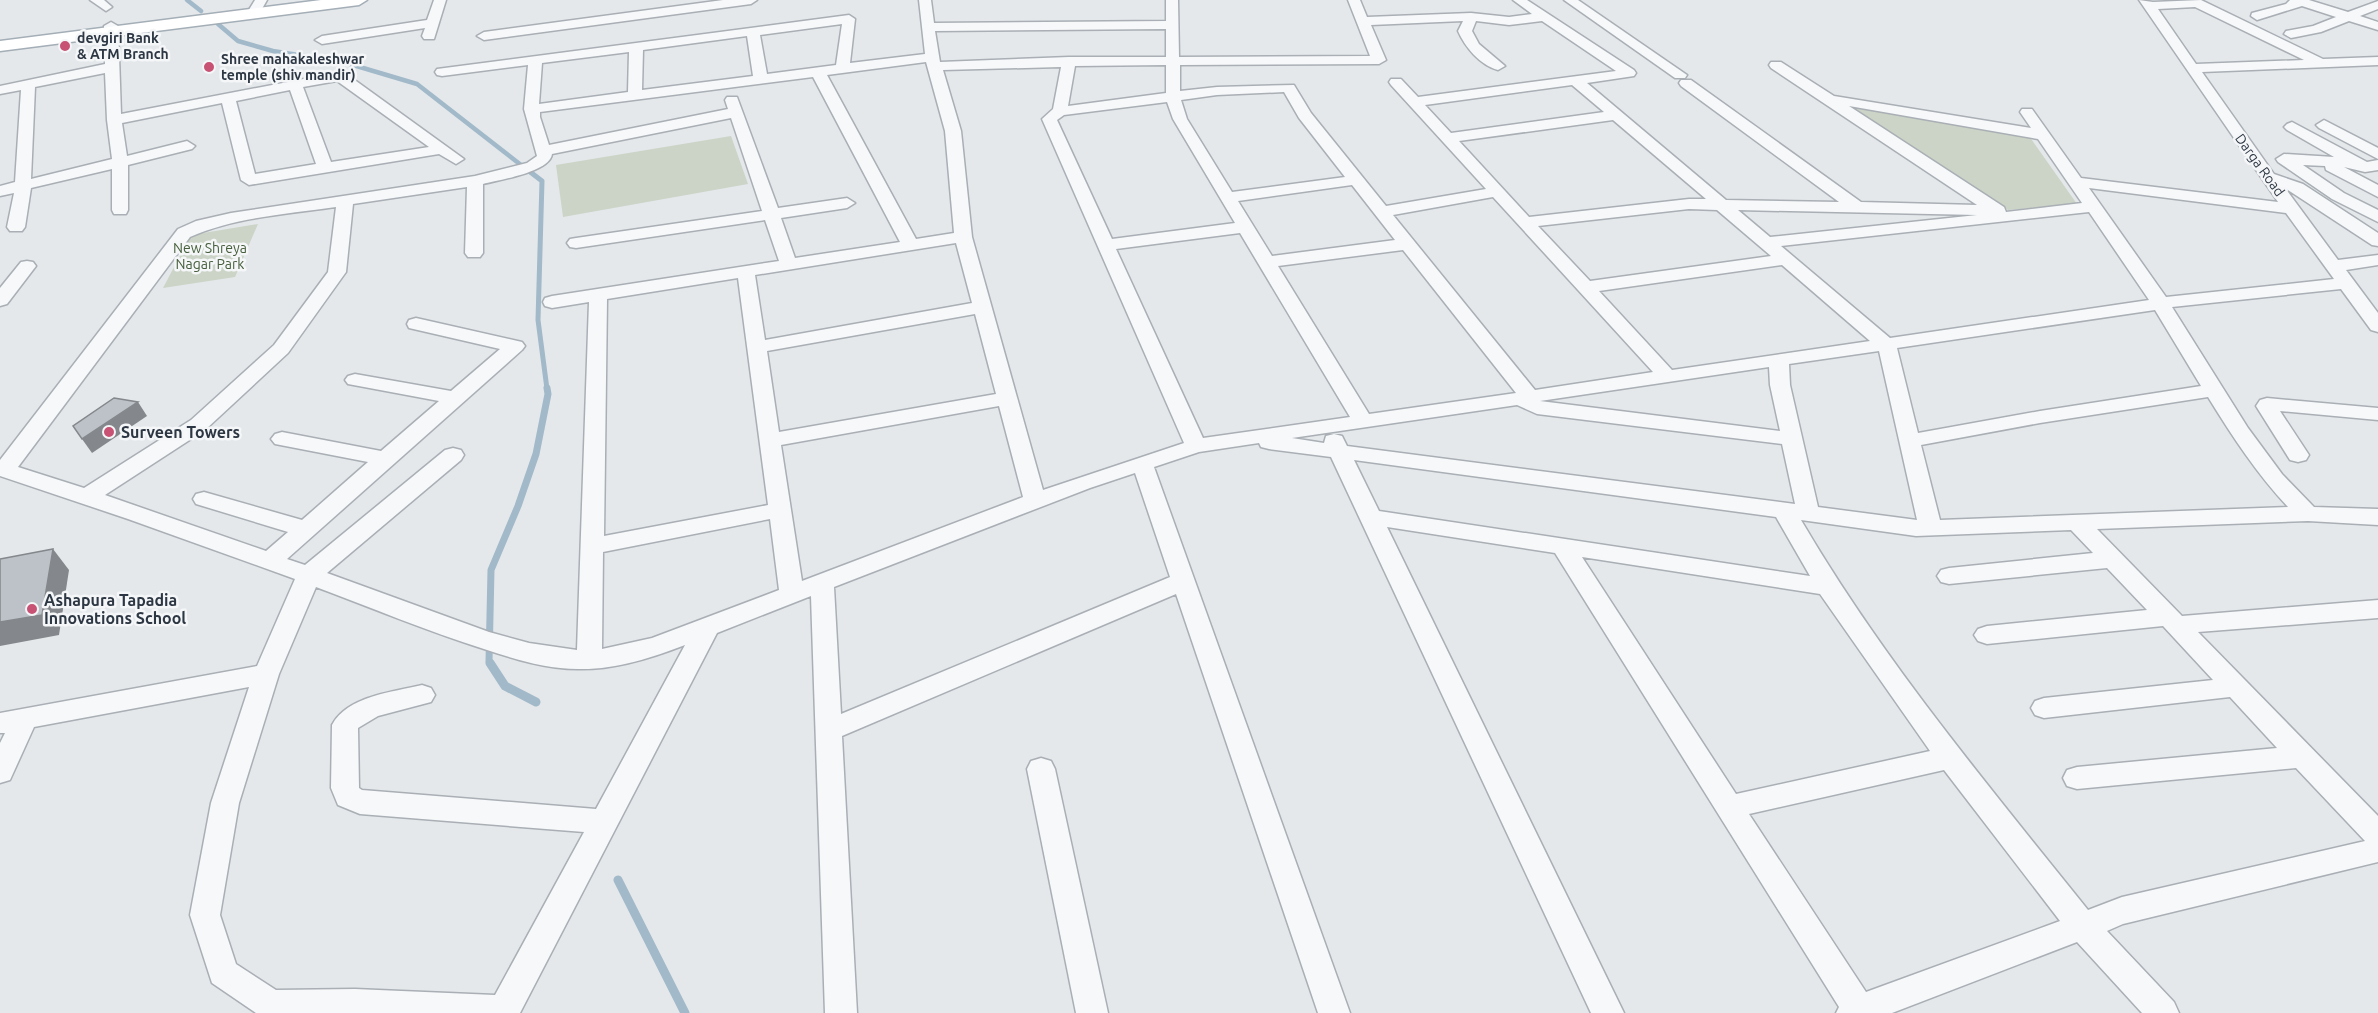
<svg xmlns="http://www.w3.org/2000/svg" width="2378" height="1013" font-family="Ubuntu,sans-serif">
  <rect width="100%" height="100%" fill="#e4e8eb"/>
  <!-- green -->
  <g fill="#cbd4c6">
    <polygon points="1846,105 2029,136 2077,204 2008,210"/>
    <polygon points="731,136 748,184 563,217 556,165"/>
    <polygon points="258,224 235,277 163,288 191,235"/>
  </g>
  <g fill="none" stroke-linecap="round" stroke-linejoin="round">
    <!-- stream-far3 -->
    <g stroke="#a2b9c9" stroke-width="4.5">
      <polyline points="187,0 201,11"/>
      <polyline points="218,24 238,41 273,51 343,62 417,84 530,172"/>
    </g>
    <!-- stream-far2 -->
    <polyline stroke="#a2b9c9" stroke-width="5" points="529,171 542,181 538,320 547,389"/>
    <!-- stream-far1 -->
    <polyline stroke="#a2b9c9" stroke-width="7" points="491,665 489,661 491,570 518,506 536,454 548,394 547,388"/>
    <!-- stream -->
    <g stroke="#a2b9c9" stroke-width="9">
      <polyline points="490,663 505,686 536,702"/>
      <polyline points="618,880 685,1013"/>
    </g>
    <!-- minor casing -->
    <g stroke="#a9afb5" stroke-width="3">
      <g id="minor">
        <polygon points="90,0 104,0 112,7 106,11"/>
        <polygon points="255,0 267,0 258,16 253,17 247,13"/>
        <polygon points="434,0 446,0 434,39 424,39 422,36 425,28 322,44 315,40 322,36 427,20"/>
        <polygon points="723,0 757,0 751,4 484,40 477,36 484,32"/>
        <path d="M919 0H931L934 23 1166 21V0H1178L1179 57 1370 56 1348 0H1360L1367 17 1471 13 1509 17 1532 14 1513 0H1527L1634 70 1636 73 1634 76 1587 83 1726 200 1839 202 1681 86 1679 83 1681 80H1691L1861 202 1977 205 1771 68 1769 65 1771 62H1781L1834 96 2031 128 2020 112 2022 109H2032L2081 178 2278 202 2139 0 2153 2 2201 0 2323 59 2378 57V65L2202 72 2274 174 2303 184 2378 233V246L2372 245 2285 188 2338 260 2378 255V265L2346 270 2378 313V332L2371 330 2341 289 2172 307 2248 428 2282 474 2314 507 2378 509V525L2308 521 2097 529 2182 616 2378 600V618L2198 632 2378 816V862L2123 924 2107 931 2174 1002 2179 1013H2142L2077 942 1892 1013H1836L1839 1007 1555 553 1387 527 1624 1013H1591L1331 457 1269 449 1261 447 1259 443 1199 452 1154 467 1350 1013H1318L1176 594 842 736 857 1013H825L811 596 717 633 520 1013H256L212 983 190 915 211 803 249 687 34 727 10 780 0 783V743L5 733H0V713L257 666 295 579 128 519 0 476V460L178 229 196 221 231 213 475 176 527 163 537 156 524 109 528 65 442 76 437 75 435 72 437 69 849 15 855 19 850 63 925 54ZM2195 7 2304 60 2196 64 2158 9ZM1463 21 1458 31C1465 47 1480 65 1498 70L1505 66 1479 44 1472 31 1476 21 1509 25 1542 21 1616 71 1418 97 1401 79H1391L1389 82 1391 85 1486 189 1386 206 1311 113 1294 85 1217 87 1180 91V65L1379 64 1386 60 1371 25ZM842 24 836 65 767 74 760 35ZM1166 29V57H1069L940 62 935 31ZM747 36 753 76 642 90 643 50ZM629 52 628 92 539 104 542 63ZM926 62 945 131 954 233 916 239 827 75ZM1166 65V93L1068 106 1075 66ZM1061 67 1053 109 1042 119 1184 443 1043 490 972 237 961 131 943 70ZM813 77 900 242 795 258 781 218 847 208 855 203 847 198 778 208 737 97H727L725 100 728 109 549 145 540 117V112ZM1572 85 1604 112 1451 133 1425 105ZM1284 92 1299 118 1345 177 1232 192 1187 119 1181 100 1217 95ZM1167 102 1173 119 1235 223 1112 239 1057 120 1064 115ZM1849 106 2038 139 2082 203 2006 212 2004 207ZM731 118 762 211 576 238 570 239 567 243 570 247 576 248 765 220 779 261 552 296 545 298 543 302 545 306 552 308 589 302 577 650 529 643 489 632 327 573 461 460 464 455 461 450 453 448 445 450 305 565 287 559 522 350 525 346 522 342 416 318 409 320 407 324 409 328 500 349 451 391 355 374 348 376 345 380 348 384 439 401 381 451 282 432 275 434 271 439 275 444 368 462 302 520 204 492 196 494 193 499 196 504 288 532 266 551 105 495 205 430 288 353 346 272 353 204 467 187 465 253 468 257H480L483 253V184C499 180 550 172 552 154ZM1613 120 1706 199H1689L1529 217 1459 141ZM1352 185 1395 240 1272 256 1238 201ZM2089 188 2286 213 2334 279 2166 297ZM1493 197 1653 372 1535 390 1393 215ZM336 207 328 272 274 345 191 420 84 488 18 467 190 237C235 217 288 214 336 207ZM1689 209 1717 210 1771 256 1590 281 1538 226ZM1738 210 1977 215 1770 237ZM2089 212 2149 300 1890 338 1781 246ZM1240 233 1350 417 1203 438 1116 249ZM956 243 972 303 765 340 755 275ZM1403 250 1516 393 1369 414 1278 266ZM1782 265 1870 341 1672 370 1599 291ZM738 278 768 505 604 536 607 299ZM2155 310 2201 386 2040 411 1918 433 1897 348ZM975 314 996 394 779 432 767 351ZM1879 351 1917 520 1818 507 1790 385 1789 364ZM1769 367 1770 385 1780 431 1540 401ZM2208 397C2232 436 2257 474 2288 507L1940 520 1921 445 2040 423ZM1517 405 1537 414 1782 444 1795 504 1347 446 1342 436 1334 434 1326 436 1324 443 1292 438ZM999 406 1023 497 802 581 781 445ZM1354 460 1776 517 1810 576 1379 511ZM1135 473 1170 577 841 714 834 587 1090 488ZM770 519 779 590 652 638 602 649 603 552ZM1801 520 1916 536 2071 530 2093 553 1949 568 1941 570 1937 576 1941 582 1949 584 2107 568 2147 610 1987 626 1978 629 1974 635 1978 641 1987 644 2163 626 2213 680 2044 698 2035 701 2031 708 2035 715 2044 718 2230 697 2277 748 2077 767 2067 770 2063 778 2067 786 2077 789 2296 768 2365 841 2122 897 2088 910C1987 784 1883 660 1801 520ZM1582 557 1820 594 1930 751 1736 794ZM316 587C372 608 427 631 484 649 514 659 546 669 578 669 614 670 652 658 685 645L596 809 362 790 359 788 358 728 378 716 431 702 435 695 431 688 422 685C393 692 347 696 332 725L331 788 338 805 360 814 584 832 495 995 355 989 276 990 236 964 220 915 239 803 279 674ZM1944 770 2060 921 1866 992 1749 814Z"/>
        <polygon points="1564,0 1578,0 1687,75 1685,78 1675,78"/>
        <polygon points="2290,0 2309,0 2348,12 2378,1 2378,9 2360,16 2378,22 2378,30 2349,21 2321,32 2291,38 2284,34 2286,31 2313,26 2336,17 2302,6 2257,20 2251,16 2252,13 2286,4"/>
        <path d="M111 22 118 26 121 114 340 72 345 73 464 159 456 164 439 154 249 185 241 180 222 103 122 123 127 156 187 141 195 146 192 149 128 165V210L126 214H114L112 210V169L31 188 25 227 22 231H10L7 227 14 193 0 196V186L15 182 21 90 0 94V86L105 64 104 26ZM105 73 107 120 112 159 31 179 35 87ZM337 81 429 147 331 162 303 87ZM290 90 316 164 255 174 236 101Z"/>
        <polygon points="2324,120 2378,148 2378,159 2319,128 2316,125"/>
        <polygon points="2292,122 2367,162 2378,160 2378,170 2365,172 2344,167 2378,185 2378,197 2326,170 2325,166 2303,165 2344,193 2378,210 2378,222 2332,199 2278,162 2276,159 2284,154 2334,157 2287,130 2284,127 2287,124"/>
        <polygon points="27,261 33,262 36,266 7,304 0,306 0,288 21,262"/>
        <polygon points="2267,398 2378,408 2378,420 2280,411 2309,455 2306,460 2298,462 2290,460 2256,406 2260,400"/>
        <polygon points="1041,758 1051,761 1055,769 1108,1013 1076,1013 1027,769 1031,761"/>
      </g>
    </g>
    <!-- major casing -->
    <g stroke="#a4aeb6" stroke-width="3">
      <polygon id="major" points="321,0 367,0 359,5 0,51 0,41"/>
    </g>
    <!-- minor -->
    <use href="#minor" fill="#f7f8fa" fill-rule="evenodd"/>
    <!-- major -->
    <use href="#major" fill="#fff" fill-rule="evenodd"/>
  </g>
  <!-- shaded-wall -->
  <g fill="#84888c">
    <polygon points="138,402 147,416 92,453 82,439"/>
    <polygon points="53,549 69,570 59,635 0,646 0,622"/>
  </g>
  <!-- building -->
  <g fill="#bcc2c8" stroke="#84888c" stroke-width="1.5">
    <polygon points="114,398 138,402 82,439 73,426"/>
    <polygon points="53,549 42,615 0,622 0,559"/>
  </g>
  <!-- markers -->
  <g fill="#c75273" stroke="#f4f6f8" stroke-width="2">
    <circle cx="65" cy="46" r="6"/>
    <circle cx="209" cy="67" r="6"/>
    <circle cx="109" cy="432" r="6"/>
    <circle cx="32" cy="609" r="6"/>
  </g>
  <g text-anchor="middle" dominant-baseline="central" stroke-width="5" stroke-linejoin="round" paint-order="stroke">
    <!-- far-poi labels -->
    <g font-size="14" font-weight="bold" fill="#2d3743" stroke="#f4f6f8" text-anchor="start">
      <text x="77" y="38">devgiri Bank<tspan x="77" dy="16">&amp; ATM Branch</tspan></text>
      <text x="221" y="59">Shree mahakaleshwar<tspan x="221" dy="16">temple (shiv mandir)</tspan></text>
    </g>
    <!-- far-street labels -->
    <g font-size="14" fill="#2d3743" stroke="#f4f6f8">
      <text transform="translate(2260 165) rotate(54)">Darga Road</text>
    </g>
    <!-- far-park labels -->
    <g font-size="14" fill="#465e3b" stroke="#f4f6f8">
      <text x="210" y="248">New Shreya<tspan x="210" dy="16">Nagar Park</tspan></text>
    </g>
    <!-- poi labels -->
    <g font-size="16" font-weight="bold" fill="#2d3743" stroke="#f4f6f8" text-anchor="start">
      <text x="121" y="432">Surveen Towers</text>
      <text x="44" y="600">Ashapura Tapadia<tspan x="44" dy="18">Innovations School</tspan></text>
    </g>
  </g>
</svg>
